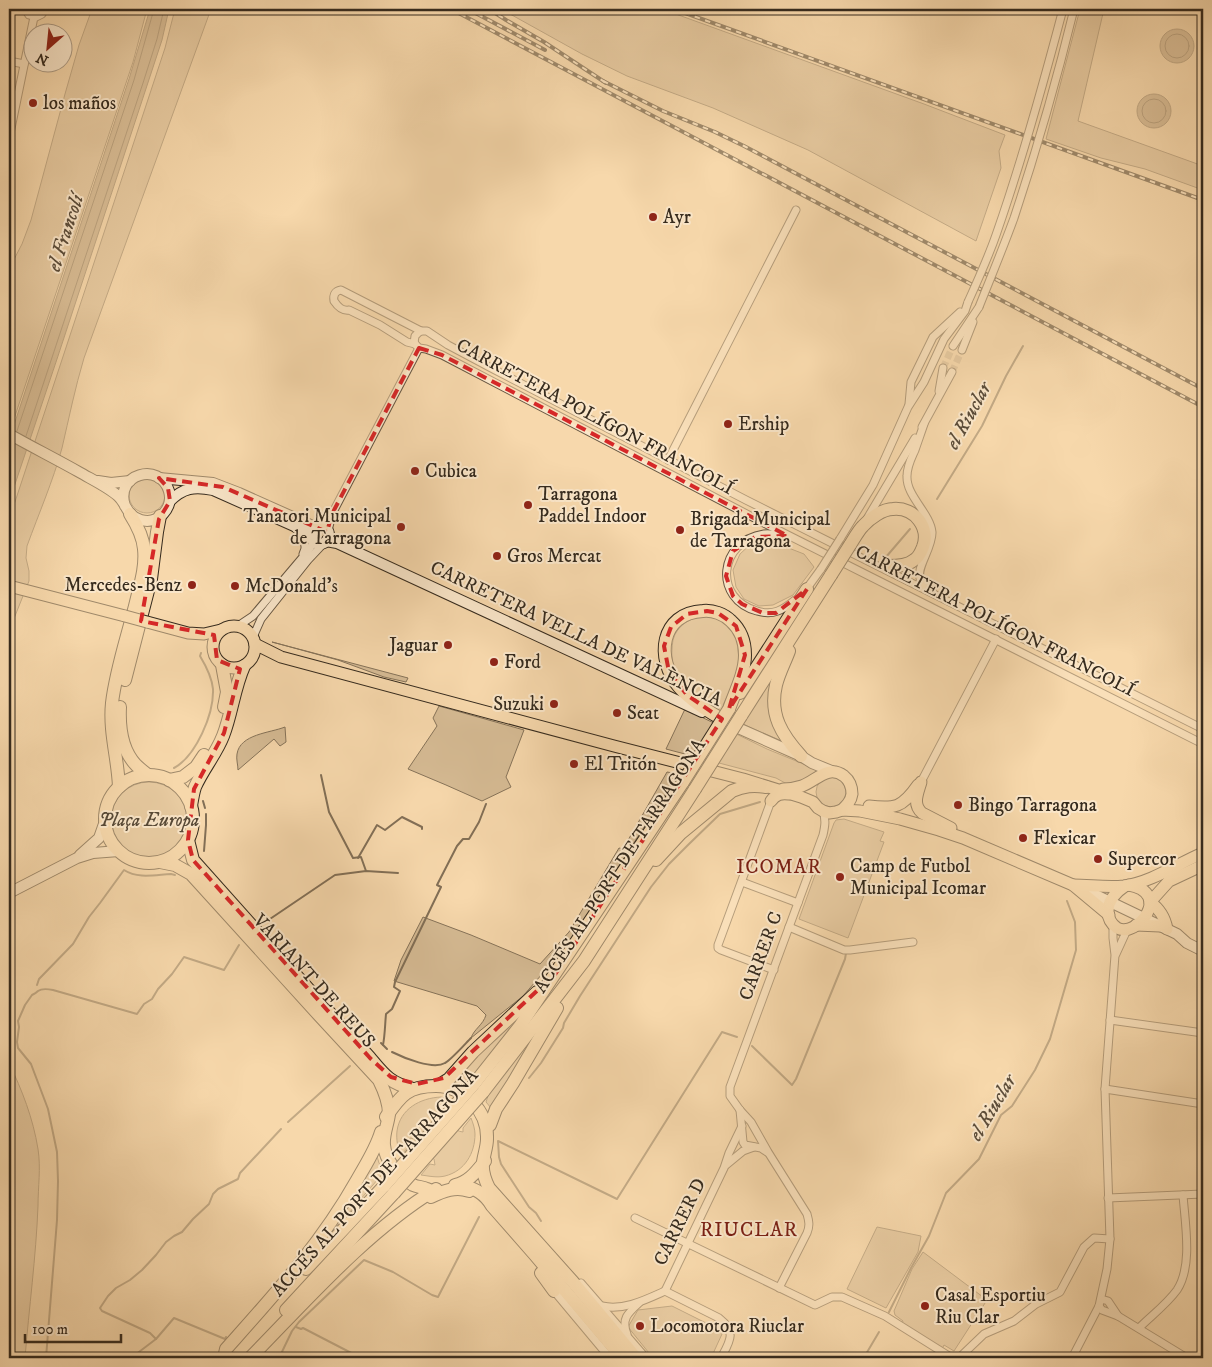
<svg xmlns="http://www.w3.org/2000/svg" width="1212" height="1367" font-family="'IM FELL DW Pica',serif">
  <rect width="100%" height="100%" fill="#f7d8ac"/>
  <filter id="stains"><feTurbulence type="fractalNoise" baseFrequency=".004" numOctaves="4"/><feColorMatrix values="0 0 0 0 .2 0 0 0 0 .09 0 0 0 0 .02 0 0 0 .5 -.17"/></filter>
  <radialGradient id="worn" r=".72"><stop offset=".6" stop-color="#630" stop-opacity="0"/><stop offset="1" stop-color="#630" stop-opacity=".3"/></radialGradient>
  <!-- green -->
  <g fill="#d6bb94" stroke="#867359">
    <polygon points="92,9 147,9 133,62 9,434 9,269 22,244 31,220 65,94 79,45"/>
    <path d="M175 9H211L84 358C75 388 69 418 62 448 53 481 39 513 27 546L26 558 29 571V581L9 631V520L165 48Z"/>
    <polygon points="501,9 662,9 924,104 1005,135 999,151 1001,168 976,241 808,150 713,108 627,76 582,54"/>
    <polygon points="1080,9 1104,9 1078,121 1203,166 1203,190 1145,169 1101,158 1046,139"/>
    <circle cx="147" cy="495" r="18"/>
    <polygon points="768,540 804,554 814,567 793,595 773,605 759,606 744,599 736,587 733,570 740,554 753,542"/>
    <path d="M704 616 716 617 725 622 739 641V673L723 705 747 716 774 675 784 742C750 727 697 708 678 674 676 671 673 667 673 664 671 658 672 647 673 640 677 625 690 618 704 616Z"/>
    <polygon points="272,642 408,678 406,682 384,677 338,660"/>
    <polygon points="439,706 524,730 506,777 511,787 482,801 446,785 408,769 437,726 433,718"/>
    <polygon points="685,709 767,749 818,770 803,782 787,784 776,778 666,749"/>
    <path d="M285 727 286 742 280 746 274 739 238 770C238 765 236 759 237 754 240 734 270 733 285 727Z"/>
    <path d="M667 772 673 773 670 776 674 781 569 943 523 996 471 1038C474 1029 483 1025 486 1015L477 1006 394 981 401 960 423 917 471 935 540 964 569 932 619 848 623 849Z"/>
    <circle cx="831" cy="792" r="15"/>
    <circle cx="149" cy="820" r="38"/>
    <polygon points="844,819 884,832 880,841 884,842 848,938 799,919 834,823 836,820"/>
    <polygon points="522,1014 477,1072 463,1082 457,1079 475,1058"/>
    <polygon points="540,1028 491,1108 486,1102 489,1093"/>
    <path d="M9 1063C22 1090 33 1118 38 1149 41 1168 38 1187 38 1206 36 1257 29 1308 25 1358H9Z"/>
    <path d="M441 1097 449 1099 440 1109H436C438 1117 455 1132 463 1132V1128L471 1118C473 1123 475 1129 475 1134 475 1153 465 1171 445 1176 437 1178 429 1176 421 1175L430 1164 435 1165 434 1159 414 1139 410 1138V1145L400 1156C398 1148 396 1139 397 1131 400 1109 420 1098 441 1097Z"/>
    <polygon points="377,1156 379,1163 385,1171 327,1238"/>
    <polygon points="877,1227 921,1236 918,1252 886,1308 847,1289"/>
    <polygon points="923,1252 987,1300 954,1351 944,1345 942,1349 902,1324 903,1321 895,1315 894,1311 912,1269"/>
    <polygon points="672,1306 720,1330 722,1334 711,1358 653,1358 628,1327 638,1310"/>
  </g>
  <!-- water -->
  <g fill="#b59d7c" stroke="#826f56">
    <polygon points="150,9 169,9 162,40 57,359 9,502 9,440 129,79"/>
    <circle cx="1177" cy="46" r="17"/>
    <circle cx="1154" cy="111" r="17"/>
  </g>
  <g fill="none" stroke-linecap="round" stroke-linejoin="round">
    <!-- shore -->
    <g stroke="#76644d" stroke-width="1">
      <circle cx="1177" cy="46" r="12"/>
      <circle cx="1154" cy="111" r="12"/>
      <polyline points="17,431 134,80 154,9"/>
      <polyline points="26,436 143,83 157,39 164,9"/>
    </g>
    <!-- stream -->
    <g stroke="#826f56" stroke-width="2">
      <polyline points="937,499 982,426 1006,376 1023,346"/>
      <polyline points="886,557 910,529"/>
      <path d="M174 768C196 756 214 714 213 689 212 678 206 666 200 656L201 653"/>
      <polyline points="321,775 329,812 353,858 361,857 366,871"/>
      <polyline points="203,801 205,808"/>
      <polyline points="204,851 206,825 206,814"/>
      <polyline points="358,858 377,825 385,830 402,817 422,827 422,829"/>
      <polyline points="264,923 335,875 366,871 398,873"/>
      <path d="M37 985 39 979 73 944 89 917 100 903 124 870C138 879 154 875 171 874L175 875"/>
      <polyline points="381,1043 387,1049"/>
      <path d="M383 1045C385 1035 385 1024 386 1014L392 1009 400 991 394 987 395 982 441 887 437 885 457 846 463 839H469L479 822 486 804"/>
      <polyline points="752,1046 792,1085 796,1079 845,959 846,953"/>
      <path d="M392 1052C404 1058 433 1070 445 1063 451 1060 466 1043 471 1038"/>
      <polyline points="529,1078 541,1063 563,1028 564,1023 580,996 651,887 669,864 689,844 720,814 760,802"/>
      <polyline points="288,1122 350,1066"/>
      <polyline points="541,1221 536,1213 529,1207 501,1164 499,1157 498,1141 617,1199 722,1032 737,1037"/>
      <polyline points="889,1312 911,1268 929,1236 946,1193 979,1159 1001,1115 1012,1106 1035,1070 1050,1039 1076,950 1075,922 1067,901"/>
      <polyline points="296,1327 301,1329 303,1328 361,1358"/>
      <polyline points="156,1339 150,1333 102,1311 100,1308 108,1296 116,1288 130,1280 142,1270 156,1255 166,1242 174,1236 182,1232 193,1219 209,1204 213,1194 218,1189 238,1179 240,1173 281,1129"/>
      <path d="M46 1358 57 1220 58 1181 57 1152 48 1109 31 1064 18 1048 17 1042 19 1027 18 1021 25 1005 32 995C34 994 36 993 38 991 42 988 48 989 53 990L137 1014 144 1004 152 999 158 989 172 974 184 957 224 970 239 945"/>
      <polyline points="131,1358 156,1339 174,1318 225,1339 226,1337"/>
      <polyline points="279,1358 292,1331 299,1322 364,1260 393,1272 432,1295 438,1297 479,1217"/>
      <polyline points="862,1358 866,1354 879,1332"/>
    </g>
    <!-- street-tunnel -->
    <g stroke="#d0b590" stroke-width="7" stroke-dasharray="7 3.5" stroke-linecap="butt">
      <polyline points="943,368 953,346"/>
      <polyline points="952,372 962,350"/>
    </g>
    <!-- street casing -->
    <g stroke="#665642" stroke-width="9">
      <g id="street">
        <polyline points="25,9 29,15 36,17 42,14 45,9"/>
        <polyline points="9,61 24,64"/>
        <polyline points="9,138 34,17"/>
        <path d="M415 344 407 342 380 325 349 310C342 311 338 307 334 301 333 295 335 291 341 290L421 331"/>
        <polyline points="953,346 979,307"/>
        <polyline points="962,350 973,322"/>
        <polyline points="939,391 943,368"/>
        <polyline points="909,404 911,382 933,337 960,312"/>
        <path d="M924 424C921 433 918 441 915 450 911 459 907 466 907 476 906 496 930 513 932 532 933 548 914 570 921 580 923 584 928 587 932 590"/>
        <polyline points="922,427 952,372"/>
        <polyline points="668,460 796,210"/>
        <polyline points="868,517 915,438"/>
        <polyline points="320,526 332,514"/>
        <path d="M298 530C304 537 308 545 303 554"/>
        <polyline points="328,531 332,514 419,348"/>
        <path d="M784 535C777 535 770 533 764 534 718 541 713 599 757 611 773 616 783 610 795 600"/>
        <polyline points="840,539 873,485 908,407 924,382 944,339 965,311 968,302"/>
        <polyline points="805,591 821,569"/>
        <polyline points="238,626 253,616 308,551 312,545 312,540"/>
        <polyline points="253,637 261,619 308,560 324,543"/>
        <polyline points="1203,729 746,500 493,369 448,345 427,331 420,331 415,336 414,343 419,348 426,349 442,355 762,522 1203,744"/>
        <polyline points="921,782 996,639"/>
        <polyline points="771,801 718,945 718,948 721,950 774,970"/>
        <polyline points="742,882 798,903"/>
        <polyline points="789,927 844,950 850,950 913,942"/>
        <polyline points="1116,954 1127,930"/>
        <polyline points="1110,1020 1203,1033"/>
        <polyline points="1105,1089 1203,1104"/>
        <polyline points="740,1110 743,1142 745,1145 761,1148 767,1152"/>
        <polyline points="726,1165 743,1151 754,1147"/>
        <polyline points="1108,1198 1203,1194"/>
        <polyline points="635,1218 815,1305 832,1297 842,1297 885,1316 952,1358 960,1357 984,1334 1014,1321 1036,1304 1060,1292 1084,1247 1094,1238 1110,1239"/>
        <polyline points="581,1283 646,1358"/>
        <path d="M779 1288 807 1233C810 1226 809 1221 807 1214L768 1152 751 1122 740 1110 730 1096V1087L823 835C825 826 826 820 823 811"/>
        <polyline points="554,1291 610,1358"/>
        <polyline points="665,1291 724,1168 729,1153 742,1126"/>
        <path d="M665 1291 719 1318C737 1332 730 1341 721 1358"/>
        <polyline points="1101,1299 1108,1301 1118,1316"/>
        <path d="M602 1306C623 1311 645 1300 665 1291"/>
        <polyline points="1099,1306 1102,1310 1118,1316 1187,1358"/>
        <path d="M1139 1328C1151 1316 1167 1304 1177 1290 1193 1266 1185 1223 1183 1195"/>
        <path d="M627 1334C621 1319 628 1313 639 1303"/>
        <polyline points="1072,1358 1099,1306 1107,1269 1110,1239 1105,1089 1115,955 1113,938 1113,925"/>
      </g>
    </g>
    <!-- secondary casing -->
    <g stroke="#362b1e" stroke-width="12">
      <g id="secondary">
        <path d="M9 434C32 447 56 459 79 472 91 479 108 487 118 496 127 504 126 516 141 520 158 525 174 508 169 491 160 461 114 474 125 506"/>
        <polyline points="159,478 213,483 239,493 315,527"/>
        <polyline points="98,481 111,483 130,481"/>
        <path d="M170 501C183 488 194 486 213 490L294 526 311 536"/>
        <circle cx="320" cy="535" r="9"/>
        <polyline points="326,541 337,543 702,712"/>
        <polyline points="729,724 801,756 812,763 834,772"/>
        <polyline points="80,855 99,838 105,821"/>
        <polyline points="1079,887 1177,934 1187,943 1203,951"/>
        <polyline points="9,893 77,858 93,853 119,851"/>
      </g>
    </g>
    <!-- primary casing -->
    <g stroke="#362b1e" stroke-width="13">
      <g id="primary">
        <polyline points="9,586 125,616"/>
        <polyline points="147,622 188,633 204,634 221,630"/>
        <circle cx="234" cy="647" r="21"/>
        <polyline points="255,644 281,657 614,746 743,779 801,797 813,802 818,808 823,811 829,813 836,812 842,810 860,811 900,819 939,830 963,838 1073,885 1109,915"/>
        <path d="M921 782C918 793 912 804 922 813L951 828"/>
        <path d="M783 789C789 789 796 788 802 786 816 781 828 764 844 776 849 780 852 787 852 794 851 801 847 805 842 810"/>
        <path d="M771 801C776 794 781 793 789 794"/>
        <path d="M869 806C895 809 902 808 918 785"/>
        <path d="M1073 885C1090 885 1107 888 1124 886 1152 882 1177 864 1203 853"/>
        <path d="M1125 886C1116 892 1108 900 1108 911 1108 918 1111 924 1117 928 1137 939 1173 893 1129 885"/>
        <polyline points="1151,901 1169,881 1203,865"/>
        <path d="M1150 902C1160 909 1165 918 1167 929"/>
        <polyline points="1136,925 1160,926"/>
      </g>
    </g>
    <!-- highway casing -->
    <g stroke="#362b1e" stroke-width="14">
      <g id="highway">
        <path d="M850 545C854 539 858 531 863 526 870 518 883 509 893 509 915 507 930 528 923 547 921 552 918 558 914 560 907 566 896 566 888 566"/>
        <path d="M789 651C785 662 779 673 776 685 769 715 782 735 801 756"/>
        <polyline points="222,665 227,692 224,707"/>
        <polyline points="125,680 151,579 157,532 160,516"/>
        <polyline points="740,693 807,589"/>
        <path d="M120 707C119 727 121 749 136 765 139 768 144 772 148 775"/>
        <polyline points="741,716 831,575"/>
        <path d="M728 723C712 713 693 703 679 687 655 659 660 613 703 611 713 610 724 614 731 621 741 630 745 641 745 655 745 673 735 692 729 709"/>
        <circle cx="149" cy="819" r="44"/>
        <polyline points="169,780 183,777 196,767 204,755"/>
        <path d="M119 787C118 759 109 732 112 703 116 669 128 635 136 602 140 585 146 567 144 549 143 536 137 525 130 514"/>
        <path d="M191 806C192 800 193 793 195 787 203 769 216 754 223 736 232 713 234 688 244 666"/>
        <path d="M188 840 193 860 370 1058C385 1076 390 1083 413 1089"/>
        <path d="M656 860 681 833 732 791C744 786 753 785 766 787"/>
        <path d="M160 862 175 865 191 874 318 1014 379 1080C384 1090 389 1103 389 1114 388 1124 383 1134 384 1145 385 1160 399 1177 413 1185 417 1187 423 1187 427 1189 432 1191 434 1192 438 1193"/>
        <polyline points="474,1084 520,1026 683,782"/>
        <polyline points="438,1086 449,1079 473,1052 537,992"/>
        <polyline points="483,1092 584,961 695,789"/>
        <path d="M386 1117C401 1095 408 1086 436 1086 464 1086 488 1111 487 1139 487 1147 484 1154 483 1162 482 1171 485 1180 489 1188L573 1282 636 1358"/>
        <polyline points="490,1125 496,1109 513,1083 557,1008"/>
        <path d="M461 1184C474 1189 484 1192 492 1206L535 1255 622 1358"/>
        <path d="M455 1185C469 1182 476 1172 485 1161"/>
        <path d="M431 1197C443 1191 456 1186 469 1191"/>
        <polyline points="306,1269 385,1185"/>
        <polyline points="541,1273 554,1291"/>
        <polyline points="286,1310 394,1193"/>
        <path d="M224 1358 226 1349C275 1294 321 1244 357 1180 366 1164 376 1149 381 1132"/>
        <path d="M250 1358C307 1300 366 1232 436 1189"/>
      </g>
    </g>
    <!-- street -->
    <use href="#street" stroke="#fae6c9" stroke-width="7"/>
    <!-- secondary -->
    <use href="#secondary" stroke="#fae6c9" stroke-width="10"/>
    <!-- primary -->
    <use href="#primary" stroke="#f7d8ac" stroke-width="11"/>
    <!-- highway -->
    <use href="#highway" stroke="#f7d8ac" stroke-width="12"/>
    <!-- rail casing -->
    <g stroke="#362b1e" stroke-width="4">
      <g id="rail">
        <polyline points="451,9 1203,407"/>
        <polyline points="468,9 545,50"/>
        <polyline points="489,9 506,20 544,42 606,83"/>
        <polyline points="674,9 1203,200"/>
        <polyline points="603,81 663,111 715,132 744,146 1203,389"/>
      </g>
    </g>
    <!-- rail -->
    <use href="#rail" stroke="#fae6c9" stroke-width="2" stroke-dasharray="5.5" stroke-linecap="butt"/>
    <!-- street-bridge casing -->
    <g stroke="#665642" stroke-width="9" stroke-linecap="butt">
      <g id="street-bridge">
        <path d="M968 302C978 280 988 258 996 235 1022 161 1043 85 1063 9"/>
        <path d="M979 307C991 277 1003 248 1014 218 1037 149 1057 79 1074 9"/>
        <polyline points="821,569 840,539"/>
      </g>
    </g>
    <!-- primary-bridge casing -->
    <g stroke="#362b1e" stroke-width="13" stroke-linecap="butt">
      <polyline id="primary-bridge" points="125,616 147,622"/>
    </g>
    <!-- highway-bridge casing -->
    <g stroke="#362b1e" stroke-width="14" stroke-linecap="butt">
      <g id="highway-bridge">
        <polyline points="831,575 850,545"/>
        <polyline points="683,782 729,709"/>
        <polyline points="695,789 741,716"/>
        <polyline points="385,1185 474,1084"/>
        <polyline points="394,1193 483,1092"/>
      </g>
    </g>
    <!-- street-bridge -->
    <use href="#street-bridge" stroke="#fae6c9" stroke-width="7"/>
    <!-- primary-bridge -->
    <use href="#primary-bridge" stroke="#f7d8ac" stroke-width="11"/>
    <!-- highway-bridge -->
    <use href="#highway-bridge" stroke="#f7d8ac" stroke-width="12"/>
  </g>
  <!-- marked area -->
  <path d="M0 0H1212V1367H0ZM419 348 442 355 788 536 755 537 733 551 726 576 733 596 742 604 763 613H776L807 589 729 709 745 655 736 626 718 613 707 611 687 614 671 627 664 646 669 672 687 695 722 719 556 973 444 1078 417 1084 391 1077 370 1058 193 860 188 840 194 789 224 733 240 669 217 660 214 635 141 621 159 519 170 501 168 488 159 478 223 487 327 532 332 514Z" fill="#f7d8ac" fill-opacity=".55" fill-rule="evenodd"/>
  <path fill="none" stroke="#d62828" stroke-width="4" stroke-dasharray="10 6" stroke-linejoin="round" d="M419 348 442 355 788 536 755 537 733 551 726 576 733 596 742 604 763 613H776L807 589 729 709 745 655 736 626 718 613 707 611 687 614 671 627 664 646 669 672 687 695 722 719 556 973 444 1078 417 1084 391 1077 370 1058 193 860 188 840 194 789 224 733 240 669 217 660 214 635 141 621 159 519 170 501 168 488 159 478 223 487 327 532 332 514Z"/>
  <!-- markers -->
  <g fill="#8f2418" stroke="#fae6c9" stroke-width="2">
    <circle cx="33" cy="103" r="5"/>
    <circle cx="653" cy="217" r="5"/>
    <circle cx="728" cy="424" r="5"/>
    <circle cx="415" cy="471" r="5"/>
    <circle cx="528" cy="505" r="5"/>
    <circle cx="401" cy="527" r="5"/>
    <circle cx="680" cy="530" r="5"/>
    <circle cx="497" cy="556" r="5"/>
    <circle cx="192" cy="585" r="5"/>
    <circle cx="235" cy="586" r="5"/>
    <circle cx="448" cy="645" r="5"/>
    <circle cx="494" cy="662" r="5"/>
    <circle cx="554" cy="704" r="5"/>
    <circle cx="617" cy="713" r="5"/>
    <circle cx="574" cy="764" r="5"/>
    <circle cx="958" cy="805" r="5"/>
    <circle cx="1023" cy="838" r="5"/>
    <circle cx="1098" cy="859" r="5"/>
    <circle cx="840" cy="877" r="5"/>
    <circle cx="925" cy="1306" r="5"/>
    <circle cx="640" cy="1326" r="5"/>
  </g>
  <g text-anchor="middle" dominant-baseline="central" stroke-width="4" stroke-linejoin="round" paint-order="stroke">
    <!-- poi labels -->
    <g font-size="19" fill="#362b1e" stroke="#fae6c9" text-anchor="start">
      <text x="43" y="103">los maños</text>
      <text x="663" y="217">Ayr</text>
      <text x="738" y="424">Ership</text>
      <text x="425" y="471">Cubica</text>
      <text x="538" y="494">Tarragona<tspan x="538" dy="22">Paddel Indoor</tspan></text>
      <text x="391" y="516" text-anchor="end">Tanatori Municipal<tspan x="391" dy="22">de Tarragona</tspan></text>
      <text x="690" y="519">Brigada Municipal<tspan x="690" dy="22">de Tarragona</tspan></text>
      <text x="507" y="556">Gros Mercat</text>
      <text x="182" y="585" text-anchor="end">Mercedes-Benz</text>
      <text x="245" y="586">McDonald's</text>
      <text x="438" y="645" text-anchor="end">Jaguar</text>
      <text x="504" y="662">Ford</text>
      <text x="544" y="704" text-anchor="end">Suzuki</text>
      <text x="627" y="713">Seat</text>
      <text x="584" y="764">El Tritón</text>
      <text x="968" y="805">Bingo Tarragona</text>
      <text x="1033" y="838">Flexicar</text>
      <text x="1108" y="859">Supercor</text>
      <text x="850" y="866">Camp de Futbol<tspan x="850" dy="22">Municipal Icomar</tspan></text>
      <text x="935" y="1295">Casal Esportiu<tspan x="935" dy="22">Riu Clar</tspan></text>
      <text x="650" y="1326">Locomotora Riuclar</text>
    </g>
    <!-- street labels -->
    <g font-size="19" fill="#362b1e" stroke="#fae6c9">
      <text transform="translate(595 417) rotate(28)">CARRETERA POLÍGON FRANCOLÍ</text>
      <text transform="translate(995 621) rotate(27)">CARRETERA POLÍGON FRANCOLÍ</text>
      <text transform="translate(576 634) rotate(25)">CARRETERA VELLA DE VALÈNCIA</text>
      <text transform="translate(620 866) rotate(-57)">ACCÉS AL PORT DE TARRAGONA</text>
      <text transform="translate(761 956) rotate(-70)">CARRER C</text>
      <text transform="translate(314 981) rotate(48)">VARIANT DE REUS</text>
      <text transform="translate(375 1183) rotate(-48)">ACCÉS AL PORT DE TARRAGONA</text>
      <text transform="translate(680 1222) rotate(-64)">CARRER D</text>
    </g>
    <!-- park labels -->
    <g font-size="19" font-style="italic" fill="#564836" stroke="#fae6c9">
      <text x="149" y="820">Plaça Europa</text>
    </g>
    <!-- water labels -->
    <g font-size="20" font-style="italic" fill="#5c4d3a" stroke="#fae6c9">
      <text transform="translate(66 233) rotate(-72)">el Francolí</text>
      <text transform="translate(969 416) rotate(-61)">el Riuclar</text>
      <text transform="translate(993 1108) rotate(-59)">el Riuclar</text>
    </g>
    <!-- neighbourhood labels -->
    <g font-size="20" letter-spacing="1" fill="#7a1f14" stroke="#fae6c9">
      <text x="779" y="867">ICOMAR</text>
      <text x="749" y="1230">RIUCLAR</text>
    </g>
  </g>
  <!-- margin -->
  <rect width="1212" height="1367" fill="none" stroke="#f7d8ac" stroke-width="30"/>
  <rect x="10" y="10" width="1192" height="1347" fill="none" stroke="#362b1e" stroke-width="2.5"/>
  <rect x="15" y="15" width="1182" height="1337" fill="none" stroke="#362b1e"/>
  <!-- north arrow -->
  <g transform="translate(48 48) rotate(207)"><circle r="24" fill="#fae6c9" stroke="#ac9b85"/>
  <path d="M0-4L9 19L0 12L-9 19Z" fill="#8f2418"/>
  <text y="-8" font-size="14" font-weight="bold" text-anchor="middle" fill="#362b1e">N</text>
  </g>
  <!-- scale -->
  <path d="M25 1334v8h96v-8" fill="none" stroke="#362b1e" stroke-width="2.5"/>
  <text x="32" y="1334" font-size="15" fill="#362b1e" stroke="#fae6c9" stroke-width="4" paint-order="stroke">100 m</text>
  <rect width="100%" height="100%" filter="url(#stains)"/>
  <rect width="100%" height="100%" fill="url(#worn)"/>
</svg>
